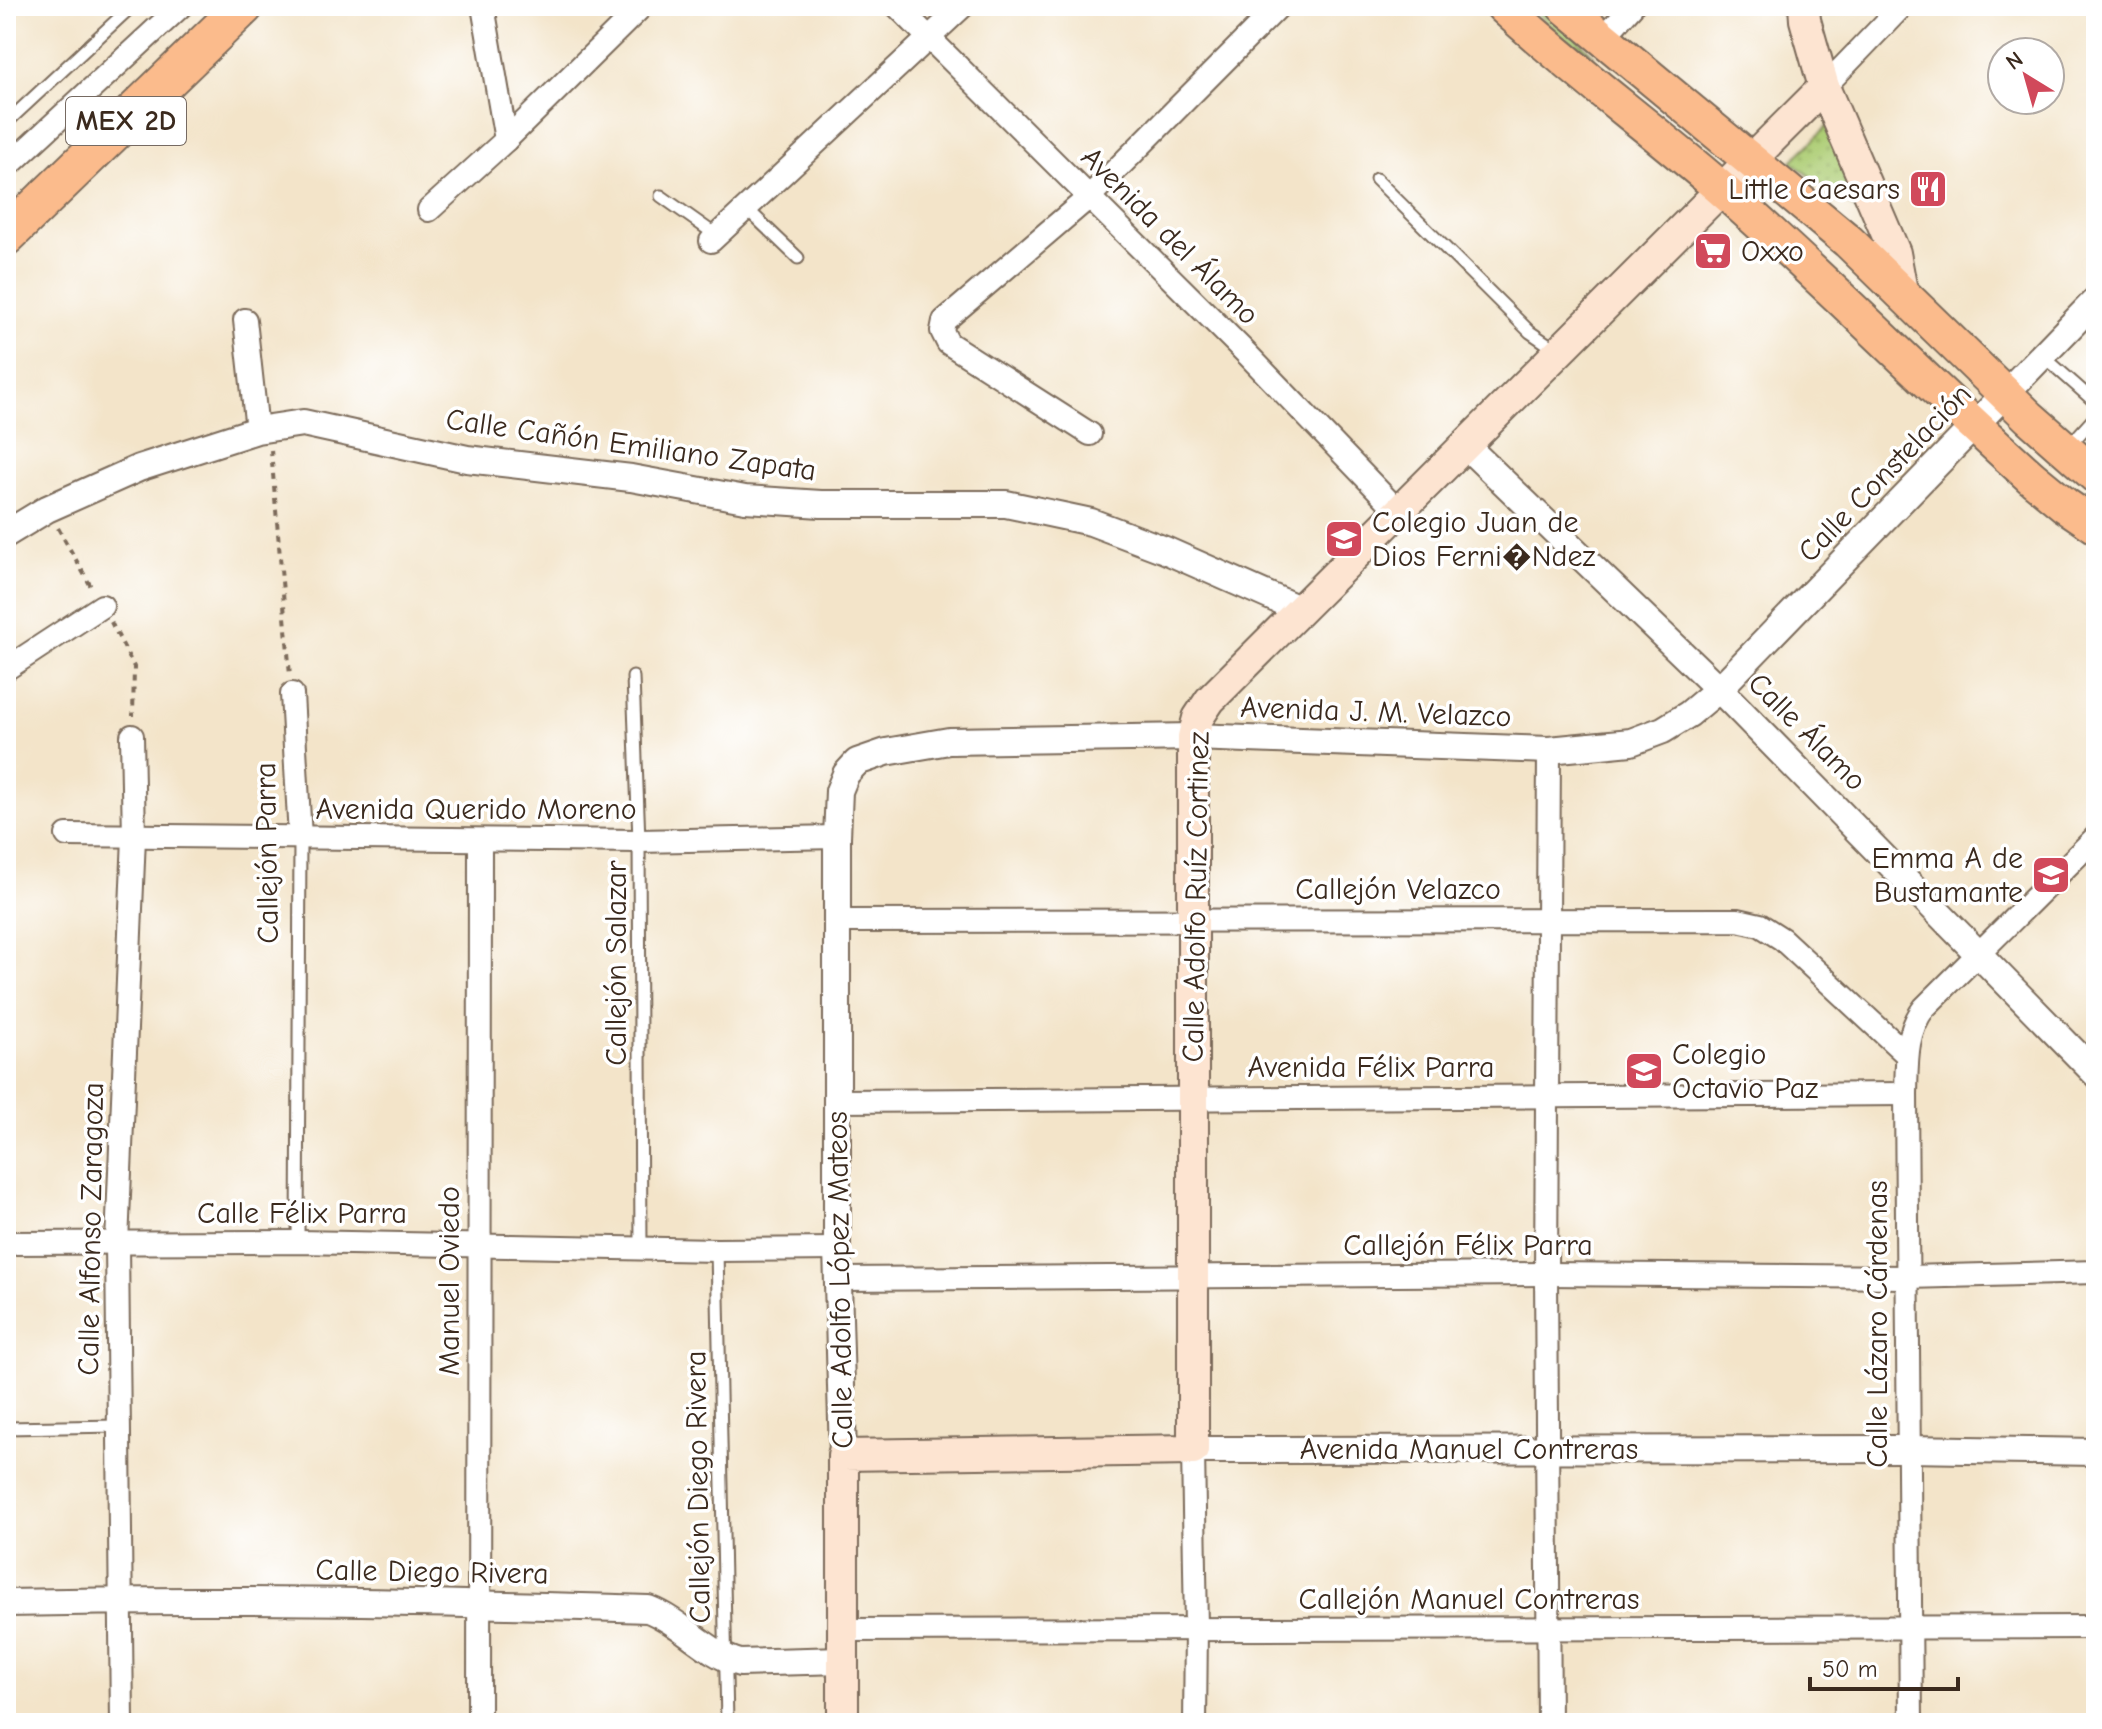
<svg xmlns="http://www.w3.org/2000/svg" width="2102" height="1729" font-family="'Comic Neue',sans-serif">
  <defs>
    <pattern id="grass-dots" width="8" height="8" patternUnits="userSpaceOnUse" patternTransform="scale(2)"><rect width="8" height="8" fill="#adcd75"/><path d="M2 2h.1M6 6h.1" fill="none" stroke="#96b065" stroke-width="1.8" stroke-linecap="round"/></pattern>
  </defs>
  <rect width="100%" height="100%" fill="#fff"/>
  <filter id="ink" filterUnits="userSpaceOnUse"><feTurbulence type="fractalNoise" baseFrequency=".0125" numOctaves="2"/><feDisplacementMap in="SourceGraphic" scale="16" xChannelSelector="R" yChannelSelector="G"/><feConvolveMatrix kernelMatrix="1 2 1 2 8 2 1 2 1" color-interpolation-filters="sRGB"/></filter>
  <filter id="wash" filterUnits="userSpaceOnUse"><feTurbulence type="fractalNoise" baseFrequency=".006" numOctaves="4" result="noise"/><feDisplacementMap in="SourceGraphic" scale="32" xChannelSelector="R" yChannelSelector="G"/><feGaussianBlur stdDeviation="1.8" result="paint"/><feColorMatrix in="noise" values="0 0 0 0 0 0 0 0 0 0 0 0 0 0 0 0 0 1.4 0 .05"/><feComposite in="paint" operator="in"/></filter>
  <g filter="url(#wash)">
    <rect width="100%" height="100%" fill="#f3e4c9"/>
    <!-- grass -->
    <g fill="url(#grass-dots)" stroke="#747c4a" stroke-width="2">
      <polygon points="1530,6 1544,6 1595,56 1559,34"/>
      <polygon points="1837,117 1887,233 1791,162"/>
    </g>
  </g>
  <g filter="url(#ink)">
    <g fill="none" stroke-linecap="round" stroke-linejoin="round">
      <!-- service casing -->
      <g stroke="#7b6b5a" stroke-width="15">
        <g id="service">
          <polyline points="6,123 132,6"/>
          <polyline points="1376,179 1530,332 1558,351"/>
          <polyline points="661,196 716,235"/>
          <polyline points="747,209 798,258"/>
          <polyline points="2043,356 2096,403"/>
          <polyline points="2067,448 2096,416"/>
          <polyline points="633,677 639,841 641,1249"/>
          <polyline points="298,1242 300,838"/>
          <polyline points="717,1250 727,1723"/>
          <polyline points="6,1428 118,1426"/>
        </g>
      </g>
      <!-- minor casing -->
      <g stroke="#7b6b5a" stroke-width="26">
        <g id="minor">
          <polyline points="483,6 506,140"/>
          <polyline points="897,6 1248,355 1398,511"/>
          <polyline points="1604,37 1632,6"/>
          <polyline points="1824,87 1902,6"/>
          <polyline points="6,168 181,6"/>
          <polyline points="429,210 506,140 642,6"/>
          <polyline points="711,241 963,6"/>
          <polyline points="245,320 257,430"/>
          <polyline points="1090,434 948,343 942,331 944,321 1088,198 1279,6"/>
          <polyline points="6,669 102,606"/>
          <polyline points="292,694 300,838"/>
          <polyline points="1549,750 1546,1274 1549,1723"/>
          <polyline points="67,835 639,841 837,837"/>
          <polyline points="838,921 1738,920 1760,925 1782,939 1907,1055"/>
          <polyline points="837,1101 1906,1094"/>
          <polyline points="6,1243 298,1242 717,1250 837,1249"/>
          <polyline points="839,1279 1546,1274 1908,1277 2096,1272"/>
          <polyline points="1193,1450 1196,1628 1195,1723"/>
          <polyline points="841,1630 2096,1627"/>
          <polyline points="122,1723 117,1243 134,837 132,736"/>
          <polyline points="479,1723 480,840"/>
          <path d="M1911 1723 1906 1094C1907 1063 1905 1033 1924 1008L2096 837"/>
        </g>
      </g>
      <!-- tertiary casing -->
      <g stroke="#7b6b5a" stroke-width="30">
        <g id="tertiary">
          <polyline points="1464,444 1719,689 2096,1074"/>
          <polyline points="6,534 47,509 139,468 257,430 303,423 467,459 631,478 745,499 821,504 1006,504 1091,522 1165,550 1301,610"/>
          <polyline points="1193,1450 1907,1449 2096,1452"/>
          <polyline points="843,1455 837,1249 837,837 839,791 846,774 857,762 886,752 949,741 1193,737 1549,750 1631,742 1663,730 1689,714 1719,689 2096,300"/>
          <path d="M6 1603C220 1598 434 1602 648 1609 682 1622 707 1654 740 1663L842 1660"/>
        </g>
      </g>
      <!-- secondary casing -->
      <g stroke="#7b6b5a" stroke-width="34">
        <g id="secondary">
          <polyline points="1804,6 1805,20 1824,87 1895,253 1902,291"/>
          <polyline points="843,1723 843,1455 1193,1450 1193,737 1198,718 1210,700 1824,87"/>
        </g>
      </g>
      <!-- primary casing -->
      <g stroke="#7b6b5a" stroke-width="38">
        <g id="primary">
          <path d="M1503 6C1574 72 1653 129 1726 193 1831 285 1928 385 2032 478L2065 505 2096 526"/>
          <polyline points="1564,6 1848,241 2029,417 2096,476"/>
        </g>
      </g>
      <!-- motorway casing -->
      <g stroke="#7b6b5a" stroke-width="42">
        <polyline id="motorway" points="6,236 244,6"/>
      </g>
      <!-- path -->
      <g stroke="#7b6b5a" stroke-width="4" stroke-dasharray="6 6" stroke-linecap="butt">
        <polyline points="271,450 290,676"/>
        <polyline points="58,528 93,590"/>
        <polyline points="111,622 134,667 133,716"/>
      </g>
      <!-- service -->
      <use href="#service" stroke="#fff" stroke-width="11"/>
      <!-- minor -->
      <use href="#minor" stroke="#fff" stroke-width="22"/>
      <!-- tertiary -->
      <use href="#tertiary" stroke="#fff" stroke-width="26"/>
      <!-- secondary -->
      <use href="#secondary" stroke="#fde4d1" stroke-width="30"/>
      <!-- primary -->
      <use href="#primary" stroke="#fbbb8c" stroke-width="34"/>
      <!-- motorway -->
      <use href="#motorway" stroke="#fbbb8c" stroke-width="38"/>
    </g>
  </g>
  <!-- icons -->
  <defs>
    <g id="restaurant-square" transform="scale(2)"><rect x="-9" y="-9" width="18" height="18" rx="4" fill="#d1495b" stroke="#fff"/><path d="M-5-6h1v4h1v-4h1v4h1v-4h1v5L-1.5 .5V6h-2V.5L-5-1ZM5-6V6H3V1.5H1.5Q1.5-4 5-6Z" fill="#fff"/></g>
    <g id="supermarket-square" transform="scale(2)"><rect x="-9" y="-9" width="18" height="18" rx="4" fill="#d1495b" stroke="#fff"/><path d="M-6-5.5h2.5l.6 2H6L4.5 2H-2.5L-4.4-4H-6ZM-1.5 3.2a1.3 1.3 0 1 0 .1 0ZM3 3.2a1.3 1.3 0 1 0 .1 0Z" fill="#fff"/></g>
    <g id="university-square" transform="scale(2)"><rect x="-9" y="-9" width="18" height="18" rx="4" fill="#d1495b" stroke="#fff"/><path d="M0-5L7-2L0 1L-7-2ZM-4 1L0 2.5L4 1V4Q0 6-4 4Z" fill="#fff"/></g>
    <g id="school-square" transform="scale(2)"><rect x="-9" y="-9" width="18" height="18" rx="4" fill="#d1495b" stroke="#fff"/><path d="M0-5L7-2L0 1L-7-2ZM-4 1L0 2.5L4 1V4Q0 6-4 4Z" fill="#fff"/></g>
  </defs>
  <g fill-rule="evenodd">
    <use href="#restaurant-square" x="1928" y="189"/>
    <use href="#supermarket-square" x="1713" y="251"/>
    <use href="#university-square" x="1344" y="539"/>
    <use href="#school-square" x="2051" y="875"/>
    <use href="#school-square" x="1644" y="1071"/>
  </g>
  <g text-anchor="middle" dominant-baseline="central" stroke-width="7" stroke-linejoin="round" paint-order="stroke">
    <!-- shield labels -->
    <rect fill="#fff" stroke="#766a62" stroke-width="2" x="66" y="97" width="120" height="48" rx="6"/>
    <g font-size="28" font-weight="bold" fill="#3b2a1e">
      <text x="126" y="121">MEX 2D</text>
    </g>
    <!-- poi labels -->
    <g font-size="30" fill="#3b2a1e" stroke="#fff" text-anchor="start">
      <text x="1900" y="189" text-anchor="end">Little Caesars</text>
      <text x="1741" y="251">Oxxo</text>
      <text x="1372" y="522">Colegio Juan de<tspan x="1372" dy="34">Dios Ferni�Ndez</tspan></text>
      <text x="2023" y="858" text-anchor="end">Emma A de<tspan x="2023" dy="34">Bustamante</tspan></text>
      <text x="1672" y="1054">Colegio<tspan x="1672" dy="34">Octavio Paz</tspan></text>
    </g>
    <!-- street labels -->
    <g font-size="30" fill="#3b2a1e" stroke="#fff">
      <text transform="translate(1170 236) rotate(45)">Avenida del Álamo</text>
      <text transform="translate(631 445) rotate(8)">Calle Cañón Emiliano Zapata</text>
      <text transform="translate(1885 473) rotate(-46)">Calle Constelación</text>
      <text transform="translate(1376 712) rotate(2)">Avenida J. M. Velazco</text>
      <text transform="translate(1807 732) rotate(45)">Calle Álamo</text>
      <text x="476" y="809">Avenida Querido Moreno</text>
      <text transform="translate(267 853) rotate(-91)">Callejón Parra</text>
      <text x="1398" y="889">Callejón Velazco</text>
      <text transform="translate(1196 897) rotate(-89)">Calle Adolfo Ruíz Cortinez</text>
      <text transform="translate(616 963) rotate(-90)">Callejón Salazar</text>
      <text x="1371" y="1067">Avenida Félix Parra</text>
      <text x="302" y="1213">Calle Félix Parra</text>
      <text transform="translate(91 1229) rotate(-89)">Calle Alfonso Zaragoza</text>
      <text x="1468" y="1245">Callejón Félix Parra</text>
      <text transform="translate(840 1280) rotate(-91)">Calle Adolfo López Mateos</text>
      <text transform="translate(449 1281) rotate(-90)">Manuel Oviedo</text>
      <text transform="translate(1877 1324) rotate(-90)">Calle Lázaro Cárdenas</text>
      <text x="1469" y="1449">Avenida Manuel Contreras</text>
      <text transform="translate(698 1487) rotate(-91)">Callejón Diego Rivera</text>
      <text transform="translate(432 1572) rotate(1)">Calle Diego Rivera</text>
      <text x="1469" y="1599">Callejón Manuel Contreras</text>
    </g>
  </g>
  <!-- margin -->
  <rect width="2102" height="1729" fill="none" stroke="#fff" stroke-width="32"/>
  <!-- north arrow -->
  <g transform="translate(2026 76) rotate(323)"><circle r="38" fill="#ffffff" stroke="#b1aaa5" stroke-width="2"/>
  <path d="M0-6L14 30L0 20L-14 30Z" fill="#d1495b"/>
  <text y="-12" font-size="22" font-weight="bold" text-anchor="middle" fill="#3b2a1e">N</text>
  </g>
  <!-- scale -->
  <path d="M1810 1677v12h148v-12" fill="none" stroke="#3b2a1e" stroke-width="4"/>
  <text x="1822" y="1677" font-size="24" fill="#3b2a1e" stroke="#ffffff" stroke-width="6" paint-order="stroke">50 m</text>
</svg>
